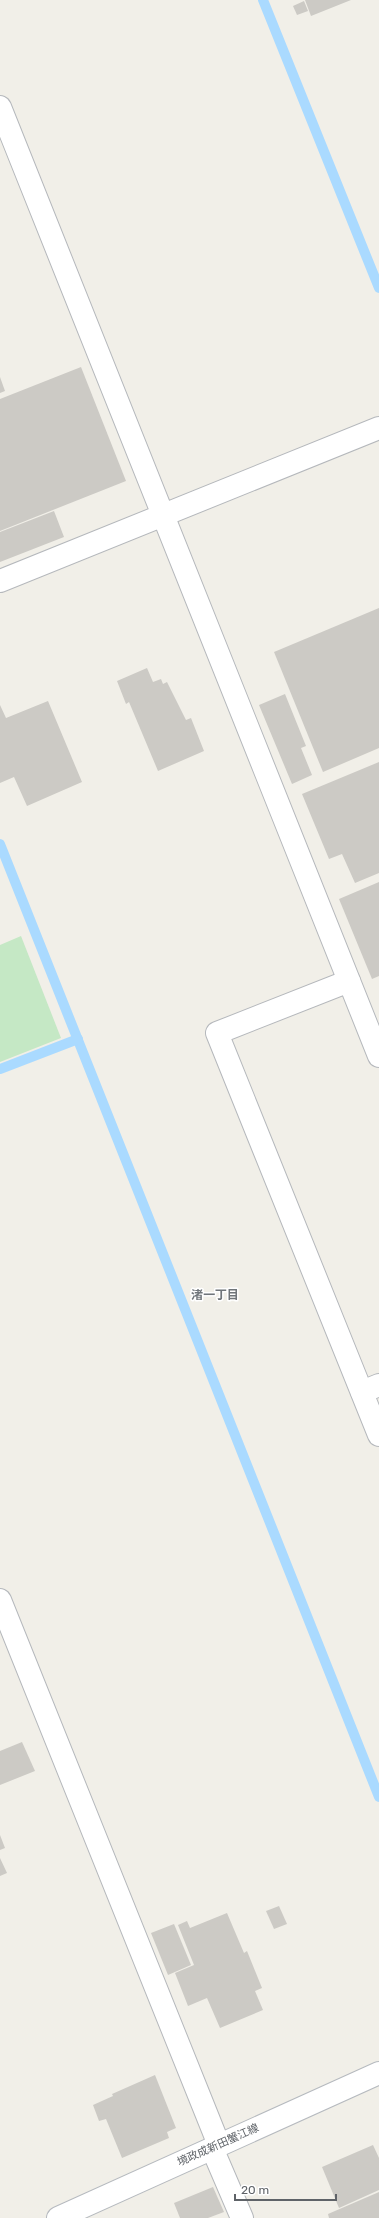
<svg xmlns="http://www.w3.org/2000/svg" width="379" height="2218" font-family="Rubik,'Noto Sans JP',sans-serif">
  <rect width="100%" height="100%" fill="#f1efe8"/>
  <!-- green -->
  <polygon fill="#c5e8c5" points="21,936 61,1038 0,1062 0,945"/>
  <g fill="none" stroke-linecap="round" stroke-linejoin="round">
    <!-- stream -->
    <g stroke="#aadaff" stroke-width="10">
      <polyline points="263,0 379,288"/>
      <polyline points="0,844 379,1797"/>
      <polyline points="0,1069 78,1039"/>
    </g>
  </g>
  <!-- building -->
  <g fill="#cccac5">
    <polygon points="305,0 351,0 311,16"/>
    <polygon points="304,1 308,11 297,15 293,6"/>
    <polygon points="81,367 126,481 0,531 0,399"/>
    <polygon points="0,377 5,391 0,393"/>
    <polygon points="54,511 64,537 0,562 0,532"/>
    <polygon points="379,608 379,748 323,772 274,652"/>
    <polygon points="147,668 153,682 161,679 163,684 167,682 186,720 191,718 204,751 158,771 129,702 126,704 117,681"/>
    <polygon points="285,694 306,746 301,748 312,775 292,784 259,705"/>
    <polygon points="48,701 82,782 27,806 14,777 0,783 0,705 6,718"/>
    <polygon points="379,762 379,873 355,883 342,854 329,859 302,794"/>
    <polygon points="379,882 379,976 372,979 339,899"/>
    <polygon points="22,1742 35,1771 0,1785 0,1751"/>
    <polygon points="0,1835 5,1848 0,1850"/>
    <polygon points="0,1858 7,1873 0,1876"/>
    <polygon points="279,1906 287,1924 274,1929 266,1911"/>
    <polygon points="227,1913 244,1953 247,1951 262,1988 255,1991 263,2010 220,2028 207,1998 188,2006 175,1973 194,1965 178,1925 187,1921 190,1928"/>
    <polygon points="174,1924 191,1965 168,1975 151,1933"/>
    <polygon points="155,2075 176,2128 167,2132 169,2138 122,2158 106,2119 99,2121 93,2105 113,2096 112,2094"/>
    <polygon points="373,2145 379,2158 379,2190 339,2208 322,2167"/>
    <polygon points="213,2187 224,2212 208,2218 180,2218 174,2203"/>
    <polygon points="379,2192 379,2218 329,2218 328,2214"/>
  </g>
  <g fill="none" stroke-linecap="round" stroke-linejoin="round">
    <!-- minor casing -->
    <g stroke="#b5b8bc" stroke-width="24">
      <g id="minor">
        <polyline points="0,107 379,1056"/>
        <polyline points="0,581 379,428"/>
        <polyline points="349,981 217,1033 379,1435"/>
        <polyline points="362,1392 379,1385"/>
        <polyline points="0,1600 219,2145"/>
        <polyline points="212,2148 242,2218"/>
      </g>
    </g>
    <!-- secondary casing -->
    <g stroke="#b6babf" stroke-width="24">
      <polyline id="secondary" points="58,2218 379,2073"/>
    </g>
    <!-- minor -->
    <use href="#minor" stroke="#fff" stroke-width="22"/>
    <!-- secondary -->
    <use href="#secondary" stroke="#fff" stroke-width="22"/>
  </g>
  <g text-anchor="middle" dominant-baseline="central" stroke-width="3" stroke-linejoin="round" paint-order="stroke">
    <!-- street labels -->
    <g font-size="11" fill="#5f6368" stroke="#fff">
      <text transform="translate(218 2145) rotate(-24)">境政成新田蟹江線</text>
    </g>
    <!-- neighbourhood labels -->
    <g font-size="12" font-weight="bold" fill="#70757a" stroke="#fff">
      <text x="215" y="1295">渚一丁目</text>
    </g>
  </g>
  <!-- scale -->
  <path d="M235 2194v6h101v-6" fill="none" stroke="#5f6368" stroke-width="2"/>
  <text x="241" y="2194" font-size="12" fill="#5f6368" stroke="#ffffff" stroke-width="3" paint-order="stroke">20 m</text>
</svg>
